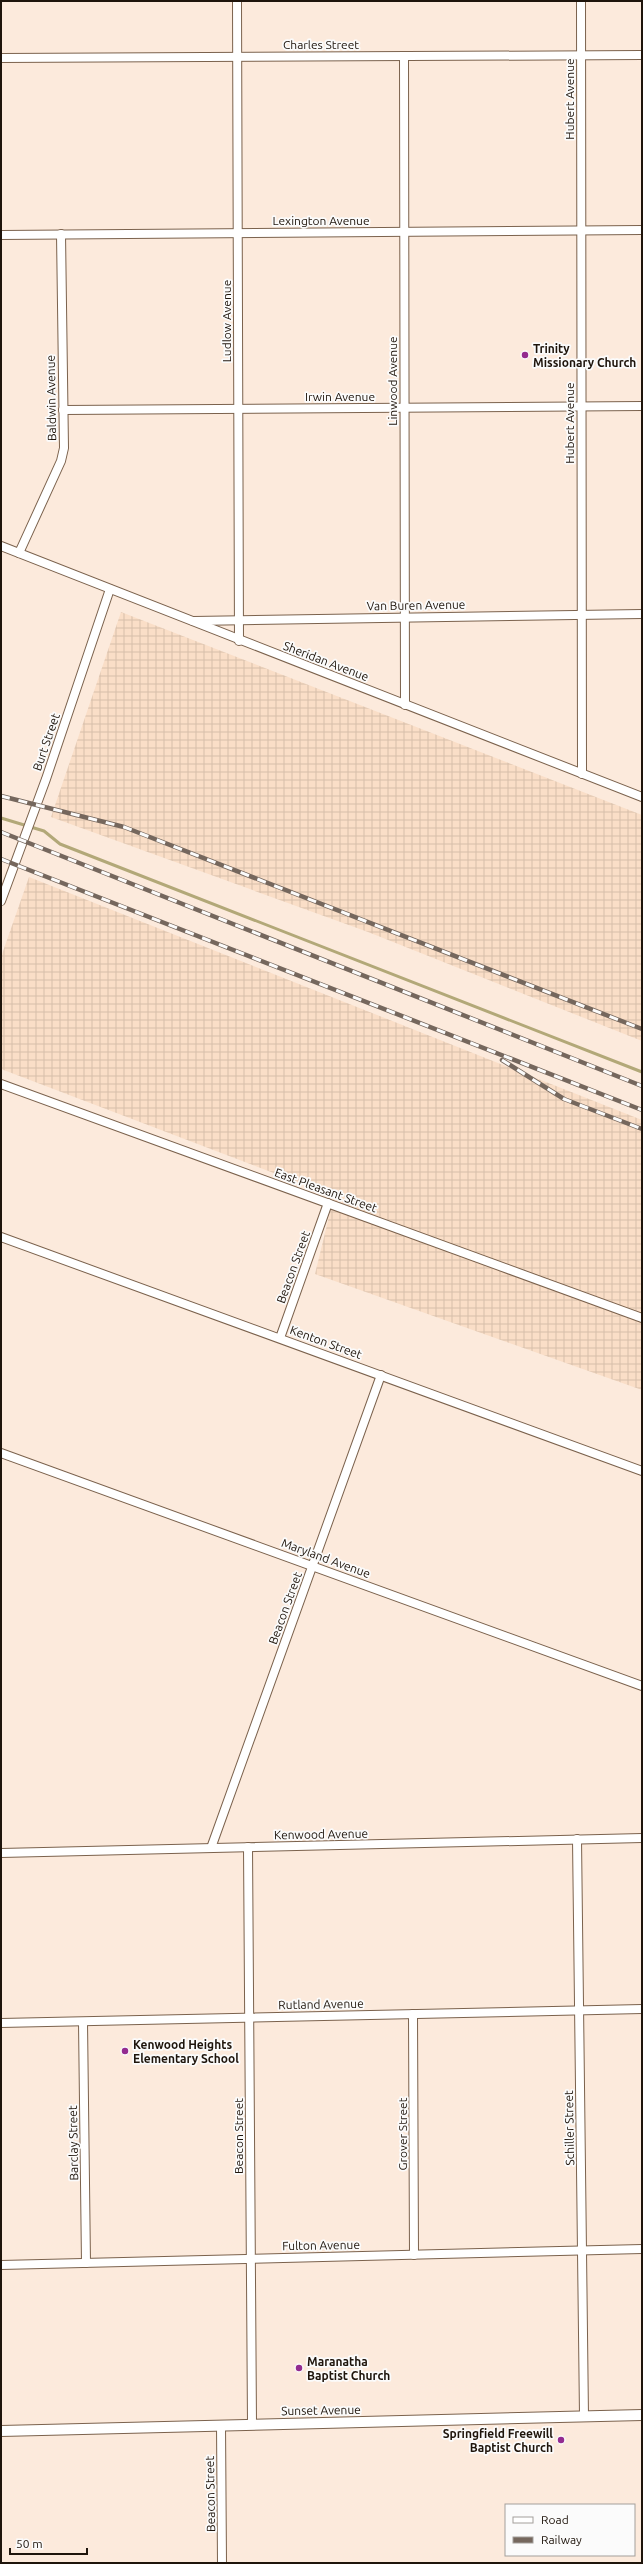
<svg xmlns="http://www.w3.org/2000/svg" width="643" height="2564" font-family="Ubuntu,sans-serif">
  <defs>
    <pattern id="industrial-grid" width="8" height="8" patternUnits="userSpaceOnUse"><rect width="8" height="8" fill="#fadec7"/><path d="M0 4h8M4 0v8" fill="none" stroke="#d6beaa"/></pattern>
  </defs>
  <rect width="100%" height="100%" fill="#fceadc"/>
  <!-- industrial -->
  <g fill="url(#industrial-grid)">
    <polygon points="121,612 642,815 642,1041 368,932 51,817"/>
    <polygon points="29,877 642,1120 642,1390 315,1274 334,1196 1,1069 1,957"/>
  </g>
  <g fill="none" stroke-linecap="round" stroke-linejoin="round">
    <!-- stream -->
    <polyline stroke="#b2a878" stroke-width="3" points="1,818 44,831 60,844 642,1072"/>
    <!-- minor casing -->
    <g stroke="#7b624d" stroke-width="10">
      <g id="minor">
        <polyline points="237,1 239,641"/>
        <polyline points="581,1 582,774"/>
        <polyline points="404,56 405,705"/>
        <polyline points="1,58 642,55"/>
        <polyline points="1,235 642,230"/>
        <polyline points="63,410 642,406"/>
        <polyline points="1,546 642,797"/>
        <polyline points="19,553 61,461 64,448 61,234"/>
        <polyline points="193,621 642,614"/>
        <polyline points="1,901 46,779 110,589"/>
        <polyline points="1,1084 642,1318"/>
        <polyline points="1,1237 642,1471"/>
        <polyline points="280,1338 328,1203"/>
        <polyline points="1,1453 642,1686"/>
        <polyline points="577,1839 584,2416"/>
        <polyline points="248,1847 252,2424"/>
        <polyline points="211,1848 381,1375"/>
        <polyline points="1,1853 642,1838"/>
        <polyline points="413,2014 414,2255"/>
        <polyline points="83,2022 86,2263"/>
        <polyline points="1,2023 642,2009"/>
        <polyline points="1,2265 642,2249"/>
        <polyline points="221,2425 222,2563"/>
      </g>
    </g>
    <!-- tertiary casing -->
    <g stroke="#7b624d" stroke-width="12">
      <polyline id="tertiary" points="1,2431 642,2415"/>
    </g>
    <!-- minor -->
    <use href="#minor" stroke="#fff" stroke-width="8"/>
    <!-- tertiary -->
    <use href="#tertiary" stroke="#fff" stroke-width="10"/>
    <!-- rail casing -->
    <g stroke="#75675d" stroke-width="4.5">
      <g id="rail">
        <polyline points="1,796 124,827 642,1029"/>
        <polyline points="1,832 642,1086"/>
        <polyline points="1,859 642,1110"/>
        <polyline points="502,1060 564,1099 642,1129"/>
      </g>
    </g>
    <!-- rail -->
    <use href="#rail" stroke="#fbfbfb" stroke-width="3" stroke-dasharray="9" stroke-linecap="butt"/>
  </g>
  <!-- markers -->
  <g fill="#932b90" stroke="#fbfbfb" stroke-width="1.5">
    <circle cx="525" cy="355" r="4"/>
    <circle cx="125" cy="2051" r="4"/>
    <circle cx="299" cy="2368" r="4"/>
    <circle cx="561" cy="2440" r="4"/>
  </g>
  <g text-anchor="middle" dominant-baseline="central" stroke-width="3.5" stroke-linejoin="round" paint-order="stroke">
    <!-- street labels -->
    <g font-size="12" fill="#1e140b" stroke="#fbfbfb">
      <text x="321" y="44">Charles Street</text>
      <text transform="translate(569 99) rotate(-90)">Hubert Avenue</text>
      <text x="321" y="220">Lexington Avenue</text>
      <text transform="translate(226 321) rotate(-90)">Ludlow Avenue</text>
      <text transform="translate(392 381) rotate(-90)">Linwood Avenue</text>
      <text x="340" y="396">Irwin Avenue</text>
      <text transform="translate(51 398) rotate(-91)">Baldwin Avenue</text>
      <text transform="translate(569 423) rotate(-90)">Hubert Avenue</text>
      <text transform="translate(416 605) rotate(-1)">Van Buren Avenue</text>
      <text transform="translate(326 661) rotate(21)">Sheridan Avenue</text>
      <text transform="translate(46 742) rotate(-71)">Burt Street</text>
      <text transform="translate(326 1190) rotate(20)">East Pleasant Street</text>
      <text transform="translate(293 1267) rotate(-70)">Beacon Street</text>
      <text transform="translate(326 1342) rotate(20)">Kenton Street</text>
      <text transform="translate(326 1558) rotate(20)">Maryland Avenue</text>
      <text transform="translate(285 1608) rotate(-70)">Beacon Street</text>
      <text transform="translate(321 1834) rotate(-1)">Kenwood Avenue</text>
      <text transform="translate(321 2004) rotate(-1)">Rutland Avenue</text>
      <text transform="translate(569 2128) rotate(-91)">Schiller Street</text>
      <text transform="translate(402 2134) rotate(-90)">Grover Street</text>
      <text transform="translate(238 2136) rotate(-90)">Beacon Street</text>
      <text transform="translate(73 2143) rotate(-91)">Barclay Street</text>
      <text transform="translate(321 2245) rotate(-1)">Fulton Avenue</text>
      <text transform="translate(321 2410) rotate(-1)">Sunset Avenue</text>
      <text transform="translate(210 2494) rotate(-91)">Beacon Street</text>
    </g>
    <!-- poi labels -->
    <g font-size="12" font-weight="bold" fill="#1e140b" stroke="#fbfbfb" text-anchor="start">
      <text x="533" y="348">Trinity<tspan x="533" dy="14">Missionary Church</tspan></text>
      <text x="133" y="2044">Kenwood Heights<tspan x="133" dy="14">Elementary School</tspan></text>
      <text x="307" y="2361">Maranatha<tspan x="307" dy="14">Baptist Church</tspan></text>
      <text x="553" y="2433" text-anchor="end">Springfield Freewill<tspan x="553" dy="14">Baptist Church</tspan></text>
    </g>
  </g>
  <!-- border -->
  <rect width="643" height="2564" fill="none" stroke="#1e140b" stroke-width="4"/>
  <!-- legend -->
  <rect x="505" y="2504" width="130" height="52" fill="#fbfbfb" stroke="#a39f9b"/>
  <rect x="513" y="2517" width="20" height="6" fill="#ffffff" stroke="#a39f9b"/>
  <text x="541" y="2524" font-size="12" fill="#1e140b">Road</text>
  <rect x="513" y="2537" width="20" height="6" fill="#75675d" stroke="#a39f9b"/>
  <text x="541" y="2544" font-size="12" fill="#1e140b">Railway</text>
  <!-- scale -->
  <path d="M10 2548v6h77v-6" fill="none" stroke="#1e140b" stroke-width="2"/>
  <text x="16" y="2548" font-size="12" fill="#1e140b" stroke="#fbfbfb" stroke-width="3" paint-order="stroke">50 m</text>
</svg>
